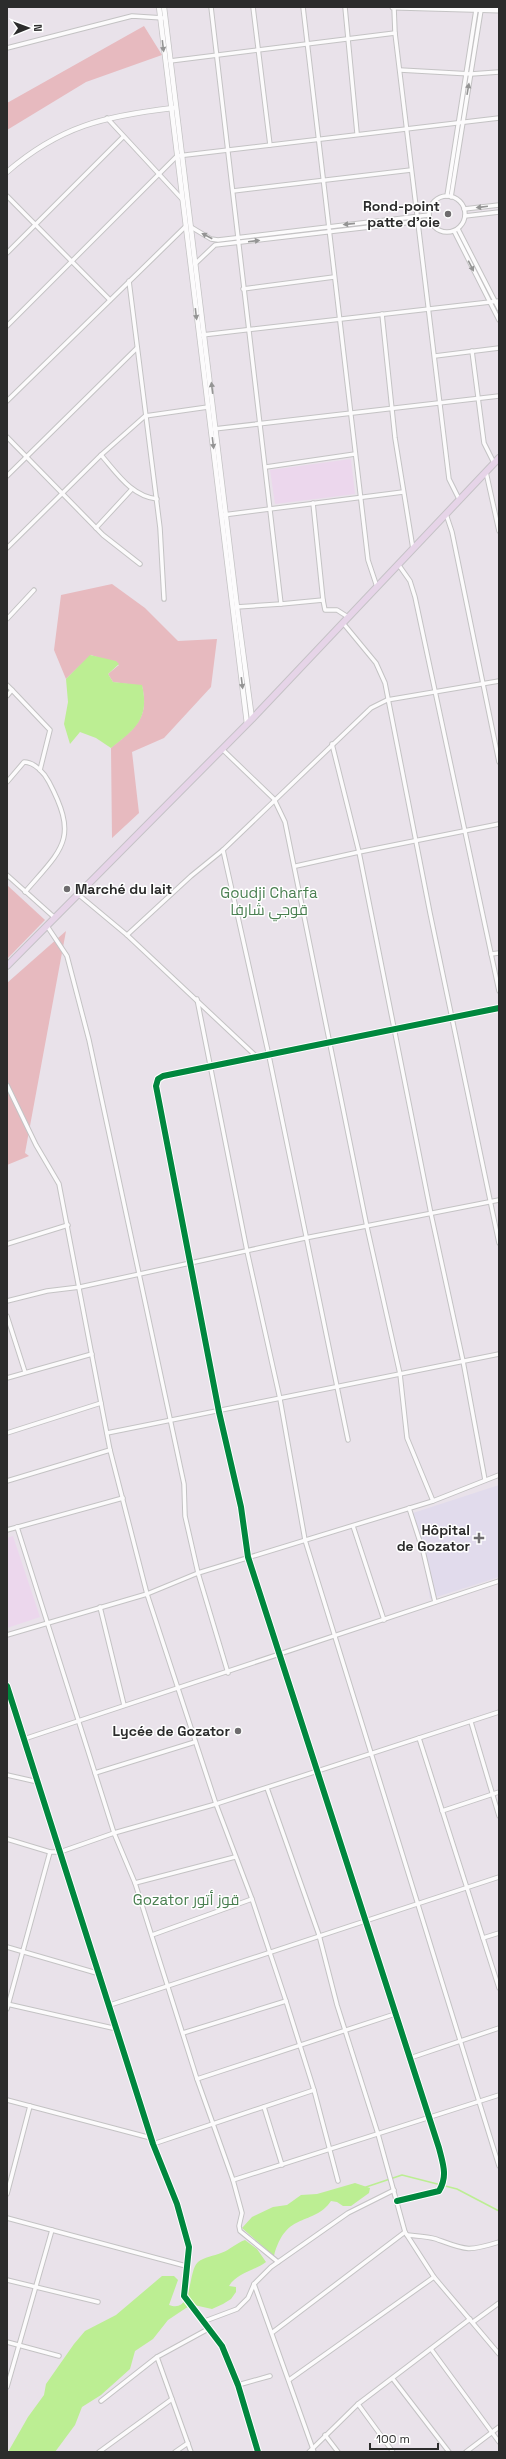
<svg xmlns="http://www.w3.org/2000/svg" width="506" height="2459" font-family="'Space Grotesk',Cairo,sans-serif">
  <rect width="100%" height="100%" fill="#e9e2ea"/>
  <!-- education -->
  <g fill="#ecd7ed">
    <polygon points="351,459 355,494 275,504 270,470"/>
    <polygon points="13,1536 40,1617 7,1628 7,1538"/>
  </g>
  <!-- medical -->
  <polygon fill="#e1dbec" points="499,1485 499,1577 430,1599 423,1551 413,1513"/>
  <!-- green -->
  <g fill="#e7babf">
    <polygon points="144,26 162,55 86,82 7,130 7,103"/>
    <path d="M112 584 145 608 178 641 217 639 211 687 164 738 132 752 139 813 112 838 111 748C134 729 150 719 142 686L113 682 108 674 119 665 91 655 66 679 54 650 61 595Z"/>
    <polygon points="7,885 45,920 7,959"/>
    <polygon points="66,931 25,1153 29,1156 7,1165 7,983"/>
  </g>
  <!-- water -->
  <g fill="#bcee93">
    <path d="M90 655 116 661 119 664 108 674 113 682 142 685C150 719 135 729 111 748L96 738 80 732 70 744 64 724 68 702 66 679Z"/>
    <path d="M355 2183 370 2188 369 2193 351 2206H343L337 2202 331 2201C313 2227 286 2210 274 2256L242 2228 252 2217 273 2207 287 2205 301 2195 317 2194Z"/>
    <path d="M245 2240 257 2249 266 2262C254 2271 237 2273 229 2286L236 2287V2292L231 2299 223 2304 212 2309 194 2305 186 2308 168 2320 153 2339 135 2351 130 2369 101 2395 82 2407 75 2425 55 2452H8L28 2417 44 2395 46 2384 74 2344 85 2331 116 2315 162 2276H174L178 2280 169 2305C194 2314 187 2272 198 2262 204 2257 214 2256 221 2253 230 2250 236 2243 245 2240Z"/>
  </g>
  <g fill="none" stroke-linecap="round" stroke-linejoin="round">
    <!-- stream -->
    <polyline stroke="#bcee93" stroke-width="1.5" points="366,2187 402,2175 457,2189 499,2211"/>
    <!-- minor casing -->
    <g stroke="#c4c3c4" stroke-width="5.5">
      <g id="minor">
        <polyline points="211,7 281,604 323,600 325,610 337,610 348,617"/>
        <polyline points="253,7 270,145"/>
        <polyline points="303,7 368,560 377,587"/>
        <polyline points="345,7 357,133"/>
        <polyline points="394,7 395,33 449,479 459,499"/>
        <polyline points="7,48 132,16 163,18"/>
        <polyline points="170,61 395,33"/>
        <polyline points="400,70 471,74 499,72"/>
        <polyline points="107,118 182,199"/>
        <polyline points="233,191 411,170"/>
        <polyline points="7,196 110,300"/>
        <polyline points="447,196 476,10"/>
        <circle cx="447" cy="214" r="18"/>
        <polyline points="451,197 481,10"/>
        <polyline points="464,209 499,205"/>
        <polyline points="465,216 499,212"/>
        <polyline points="191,227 211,239 218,240 429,215"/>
        <polyline points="458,229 499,309"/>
        <polyline points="454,231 499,320"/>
        <polyline points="7,253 123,137"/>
        <polyline points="195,264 215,245 430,220"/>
        <polyline points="129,281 160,528 164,599"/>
        <polyline points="243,289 334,277"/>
        <polyline points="382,314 395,438 413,549"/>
        <polyline points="7,326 177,156 499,118"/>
        <polyline points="202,335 499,301"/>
        <polyline points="472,351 484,443 494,463"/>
        <polyline points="435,356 499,348"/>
        <polyline points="7,401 186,226"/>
        <polyline points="214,429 499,396"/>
        <polyline points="7,437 103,535 140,564"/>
        <path d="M101 455C117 473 131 496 157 499"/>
        <polyline points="266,467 355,454"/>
        <polyline points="486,472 499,531"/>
        <polyline points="7,476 137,348"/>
        <polyline points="313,503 323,600"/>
        <polyline points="446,514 452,532 499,762"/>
        <polyline points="223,515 403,492"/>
        <polyline points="96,528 132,489"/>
        <polyline points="7,548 101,455 145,416 208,407"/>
        <polyline points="398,564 410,581 415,597 499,991"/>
        <polyline points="236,607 281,604"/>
        <polyline points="7,619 34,590"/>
        <polyline points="343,623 376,663 385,683 430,913 499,1243"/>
        <polyline points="7,685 12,690"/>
        <polyline points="7,696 12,690 50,730 40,770"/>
        <polyline points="332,744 359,852 499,824"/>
        <polyline points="222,749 274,799 285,822 367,1227 400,1374 407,1438 433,1501"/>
        <path d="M7 782 24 762C35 762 45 774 49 782 79 839 63 848 25 892"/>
        <polyline points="223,850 269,1056 348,1440"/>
        <polyline points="296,866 359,852 431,1214 463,1361 485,1480"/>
        <polyline points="7,875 55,918"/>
        <polyline points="79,895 127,935 258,1058"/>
        <polyline points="47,926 67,956 89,1040 184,1484 185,1516 198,1573 228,1673"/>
        <polyline points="127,935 191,876 223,850 371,708 387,700 499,681"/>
        <polyline points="491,954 499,953"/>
        <polyline points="197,999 247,1251 280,1399 305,1540 499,2166"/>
        <polyline points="7,1085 36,1145 59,1184 110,1450 147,1594 216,1804 252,1899 286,2001 314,2090 338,2181"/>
        <polyline points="7,1244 68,1225"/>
        <polyline points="7,1301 47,1291 80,1287 305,1238 499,1200"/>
        <polyline points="7,1316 25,1372"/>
        <polyline points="7,1378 92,1354"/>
        <polyline points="7,1433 101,1403"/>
        <polyline points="107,1433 499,1354"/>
        <polyline points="7,1481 110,1450"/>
        <polyline points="409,1508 423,1551 435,1602"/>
        <polyline points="353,1526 384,1620"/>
        <polyline points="17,1527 114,1833 135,1883 197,2079 233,2180 242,2213 239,2226 240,2231 278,2262"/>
        <polyline points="7,1530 123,1498"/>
        <polyline points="100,1607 124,1705"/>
        <polyline points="7,1635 147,1594 198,1573 433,1501 499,1475"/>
        <polyline points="7,1686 153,2144 177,2204 189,2247 184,2296 222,2346 238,2385 258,2452"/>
        <polyline points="471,1722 499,1816"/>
        <polyline points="419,1738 499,1988"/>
        <polyline points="24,1739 499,1581"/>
        <polyline points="95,1773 195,1742"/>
        <polyline points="7,1775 38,1782"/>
        <polyline points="267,1788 319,1935 337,2005 378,2134 405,2232 434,2277 499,2354"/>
        <polyline points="442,1811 499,1792"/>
        <polyline points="7,1839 50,1852 60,1852 114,1833 216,1804 499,1712"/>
        <polyline points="135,1883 235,1857"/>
        <polyline points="152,1935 252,1899"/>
        <polyline points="483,1938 499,1933"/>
        <polyline points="7,1947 100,1974"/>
        <polyline points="7,2004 117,2029"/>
        <polyline points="110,2005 499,1877"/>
        <polyline points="7,2009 50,1852"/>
        <polyline points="183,2033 286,2001"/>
        <polyline points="410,2058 499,2028"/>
        <polyline points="197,2079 395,2014"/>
        <polyline points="7,2100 151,2138"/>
        <polyline points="264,2107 282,2165"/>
        <polyline points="153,2144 314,2090"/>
        <polyline points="233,2180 499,2095"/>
        <polyline points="7,2194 30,2106"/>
        <path d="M397 2201 439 2191C448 2176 443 2164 439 2148L248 1557 241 1507 219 1412 156 1086 158 1079 163 1076 499 1008"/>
        <polyline points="7,2218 186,2266"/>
        <path d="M407 2235C416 2236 427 2236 436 2239 466 2250 467 2252 499 2242"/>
        <polyline points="7,2280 98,2302"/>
        <polyline points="254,2284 314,2452"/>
        <polyline points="205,2321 237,2309 248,2298 254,2284 271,2267 348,2213 394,2190"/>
        <polyline points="473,2322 499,2303"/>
        <polyline points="273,2332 405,2232"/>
        <polyline points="7,2342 59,2356"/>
        <polyline points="431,2349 499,2442"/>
        <polyline points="393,2379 449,2452"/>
        <polyline points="289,2380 434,2277"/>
        <polyline points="238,2385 270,2376"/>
        <polyline points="7,2387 52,2230"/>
        <polyline points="101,2401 157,2357"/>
        <polyline points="358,2404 393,2452"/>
        <polyline points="325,2435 338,2452"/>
        <polyline points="99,2452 172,2399"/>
        <polyline points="175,2452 188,2443"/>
        <polyline points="191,2452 157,2357 210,2328"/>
        <polyline points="309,2452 358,2404 470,2319"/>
        <polyline points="466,2452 499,2427"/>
      </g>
    </g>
    <!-- tertiary casing -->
    <g stroke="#c4c3c4" stroke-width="6">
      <g id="tertiary">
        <polyline points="159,7 247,724"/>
        <polyline points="164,7 237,607 252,719"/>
        <path d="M7 172C60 126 105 116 173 108"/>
      </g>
    </g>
    <!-- secondary casing -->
    <g stroke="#c4c3c4" stroke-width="7">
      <polyline id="secondary" points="393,7 499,10"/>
    </g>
    <!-- trunk casing -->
    <g stroke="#c5c2c6" stroke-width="8">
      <polyline id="trunk" points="7,966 252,719 499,458"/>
    </g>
    <!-- minor -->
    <use href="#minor" stroke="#fcfbfc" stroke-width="3.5"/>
    <!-- tertiary -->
    <use href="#tertiary" stroke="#fcfbfc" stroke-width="4.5"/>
    <!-- secondary -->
    <use href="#secondary" stroke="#fcfbfc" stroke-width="5"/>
    <!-- trunk -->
    <use href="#trunk" stroke="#e6d4e8" stroke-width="6"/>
    <!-- cycleway casing -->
    <g stroke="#fff" stroke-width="8">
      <g id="cycleway">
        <polyline points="7,1686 153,2144 177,2204 189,2247 184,2296 222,2346 238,2385 258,2452"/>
        <path d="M397 2201 439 2191C448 2176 443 2164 439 2148L248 1557 241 1507 219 1412 156 1086 158 1079 163 1076 499 1008"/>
      </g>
    </g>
    <!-- cycleway -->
    <use href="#cycleway" stroke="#00873e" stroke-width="6"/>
  </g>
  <!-- one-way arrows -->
  <defs><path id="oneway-solid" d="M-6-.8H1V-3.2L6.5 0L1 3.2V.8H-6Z"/></defs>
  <g fill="#949494">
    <use href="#oneway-solid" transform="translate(163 46) rotate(83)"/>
    <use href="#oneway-solid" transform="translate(468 89) rotate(-80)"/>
    <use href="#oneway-solid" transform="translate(482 207) rotate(173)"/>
    <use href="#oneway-solid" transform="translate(349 224) rotate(174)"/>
    <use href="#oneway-solid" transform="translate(207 236) rotate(-152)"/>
    <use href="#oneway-solid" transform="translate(254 241) rotate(-7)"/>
    <use href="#oneway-solid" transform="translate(471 266) rotate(63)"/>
    <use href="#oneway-solid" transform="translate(196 314) rotate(83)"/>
    <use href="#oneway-solid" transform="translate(212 388) rotate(-97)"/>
    <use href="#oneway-solid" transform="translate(213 443) rotate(83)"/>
    <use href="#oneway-solid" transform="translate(242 683) rotate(83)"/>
  </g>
  <!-- markers -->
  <g fill="#6e6c6e" stroke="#fff" stroke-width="1.5">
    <circle cx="448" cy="214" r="4"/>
    <circle cx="67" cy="889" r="4"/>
    <path d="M477 1532h4v4h4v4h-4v4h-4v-4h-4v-4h4z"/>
    <circle cx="238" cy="1731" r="4"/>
  </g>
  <g text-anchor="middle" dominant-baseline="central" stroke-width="3" stroke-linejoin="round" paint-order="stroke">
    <!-- poi labels -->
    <g font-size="14" font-weight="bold" fill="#2c2c2c" stroke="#fff" text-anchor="end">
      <text x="440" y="206">Rond-point<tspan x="440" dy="16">patte d'oie</tspan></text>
      <text x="75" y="889" text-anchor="start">Marché du lait</text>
      <text x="470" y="1530">Hôpital<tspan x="470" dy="16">de Gozator</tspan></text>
      <text x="230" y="1731">Lycée de Gozator</text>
    </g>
    <!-- neighbourhood labels -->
    <g font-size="15" fill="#4a7f51" stroke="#fff">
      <text x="269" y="892">Goudji Charfa<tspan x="269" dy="17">قوجي شارفا</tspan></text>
      <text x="186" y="1899">Gozator قوز أتور</text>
    </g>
  </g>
  <!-- border -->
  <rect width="506" height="2459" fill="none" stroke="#2c2c2c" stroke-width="16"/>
  <!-- north arrow -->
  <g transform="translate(28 28) rotate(89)" stroke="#ffffff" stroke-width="3" paint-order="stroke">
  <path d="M0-3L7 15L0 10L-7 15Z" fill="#2c2c2c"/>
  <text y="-6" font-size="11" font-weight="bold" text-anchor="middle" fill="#2c2c2c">N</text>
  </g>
  <!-- scale -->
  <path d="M370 2443v6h68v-6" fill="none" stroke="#2c2c2c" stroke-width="2"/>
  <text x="376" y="2443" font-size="12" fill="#2c2c2c" stroke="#ffffff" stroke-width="3" paint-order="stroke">100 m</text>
</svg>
